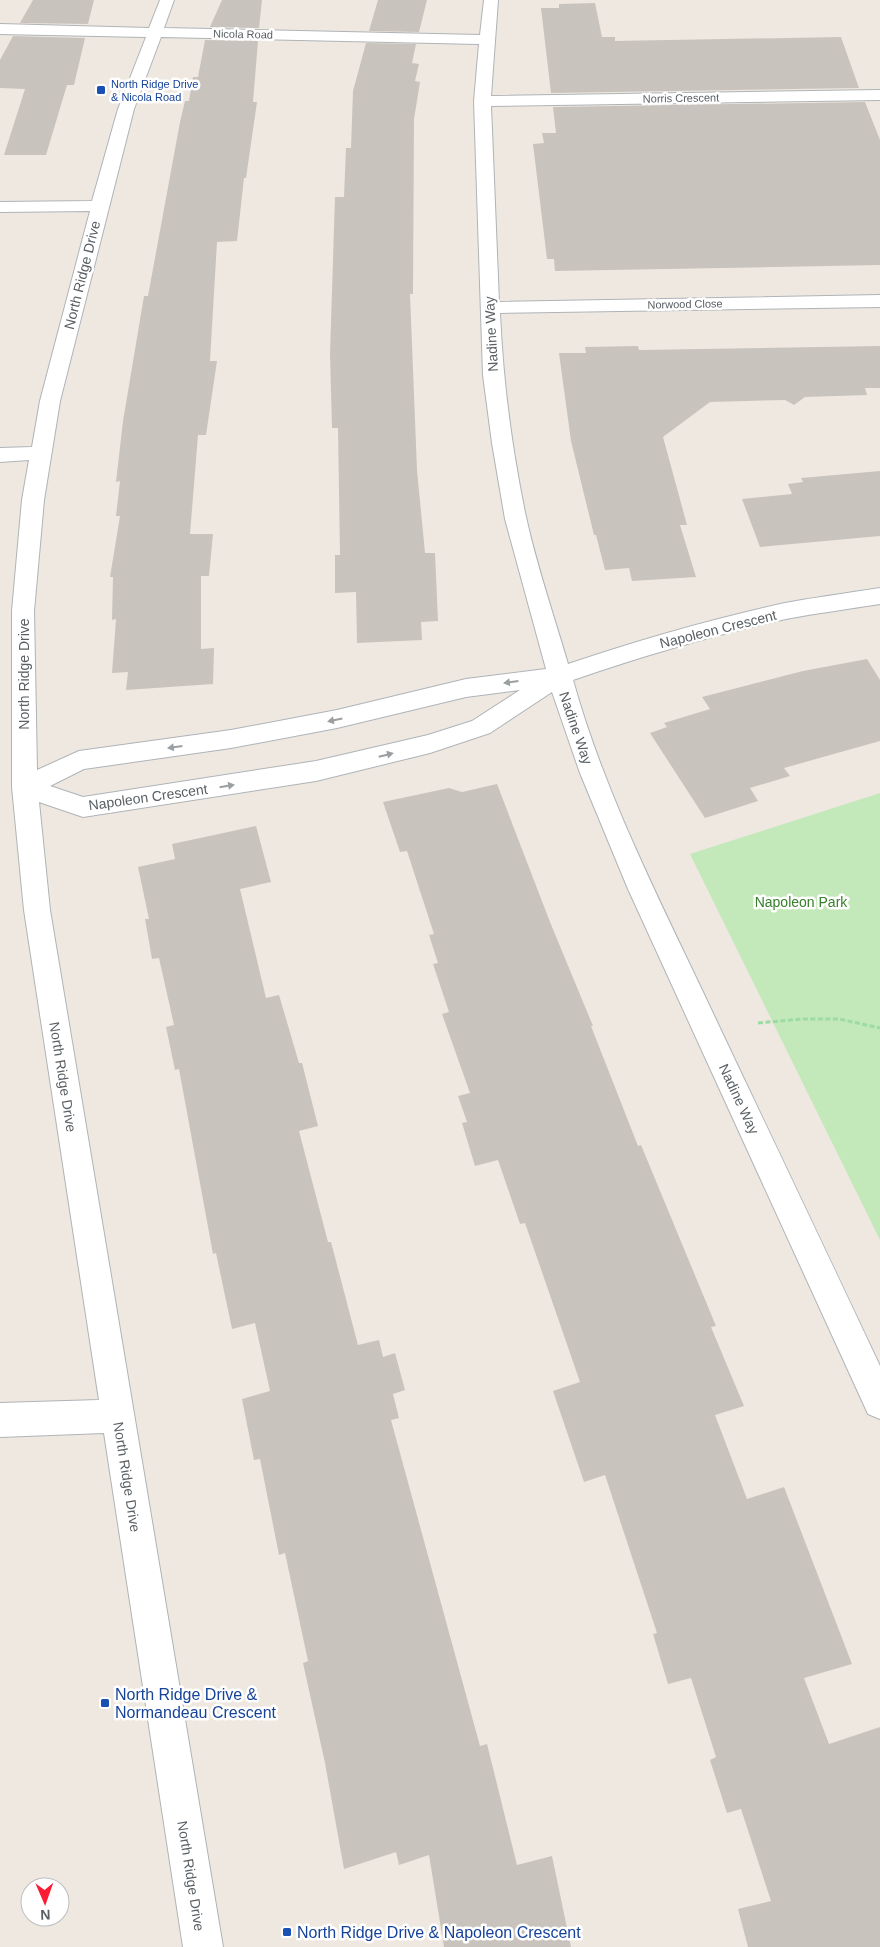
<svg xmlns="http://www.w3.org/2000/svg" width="880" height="1947" font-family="Arial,sans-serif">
  <rect width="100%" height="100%" fill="#eee8e0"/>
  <!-- green -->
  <polygon fill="#c3e8ba" points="880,793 880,1240 690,854"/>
  <!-- building -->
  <g fill="#c9c3be">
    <polygon points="33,0 94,0 88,24 20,23"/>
    <polygon points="222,0 262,0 259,28 210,27"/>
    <polygon points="378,0 427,0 419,32 369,31"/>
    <polygon points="595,3 602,37 615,37 615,41 841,37 859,88 551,93 541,8 559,8 559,4"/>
    <polygon points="13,36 85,38 74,85 67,85 46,155 4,155 25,89 0,88 0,60"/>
    <polygon points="205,40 258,41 253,102 257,102 246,178 244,178 237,241 217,242 210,361 217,361 206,435 198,435 190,534 213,534 209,576 201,576 201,649 214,648 213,684 126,690 128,672 112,673 116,619 112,620 113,577 110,577 120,516 116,516 120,481 116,482 123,421 144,296 148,296 180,122 185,101 189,101 193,77 198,77"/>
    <polygon points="366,43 416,44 412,63 419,64 415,81 420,82 414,119 413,294 410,294 417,470 425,553 435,553 438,621 421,622 422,640 357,643 356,592 335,593 335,555 340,555 338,428 332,428 330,354 335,197 344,197 346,148 351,148 353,91"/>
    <polygon points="865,102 880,140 880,265 555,271 554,259 547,259 533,144 544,143 542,133 556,133 553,107"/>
    <polygon points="638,346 639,350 880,346 880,388 865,388 867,395 805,397 794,405 785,400 710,402 663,437 687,525 680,525 696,577 632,581 629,568 605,570 596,535 594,535 571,441 559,353 586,353 585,347"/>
    <polygon points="880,471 880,536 760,547 742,499 792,494 788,484 803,482 801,478"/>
    <polygon points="867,659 880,680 880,741 784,768 790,776 750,788 758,801 705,818 650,733 667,727 664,723 710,709 702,697 803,671"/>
    <polygon points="497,784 550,922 593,1026 591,1026 638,1146 641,1145 716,1326 711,1327 744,1406 715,1415 747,1499 784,1487 852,1664 804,1678 829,1744 880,1727 880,1947 748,1947 738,1909 771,1901 741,1809 727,1813 710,1760 716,1757 691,1678 668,1684 653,1634 657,1633 605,1475 584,1482 553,1391 580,1382 525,1223 520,1224 498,1160 475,1166 462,1123 467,1122 458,1096 470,1093 442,1014 449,1012 433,964 438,963 429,935 434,934 407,851 400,852 383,802 449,788 462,792"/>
    <polygon points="256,826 271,882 240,889 266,998 279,995 299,1063 302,1063 318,1126 299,1131 328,1242 331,1242 358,1345 379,1340 383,1357 395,1353 405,1390 393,1394 399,1418 391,1420 480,1746 487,1744 517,1865 552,1856 571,1947 444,1947 429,1855 399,1865 396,1852 344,1869 325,1763 303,1663 308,1661 285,1553 279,1555 260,1459 254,1460 242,1399 270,1391 255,1323 232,1329 216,1253 213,1254 179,1069 175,1070 166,1027 174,1025 159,958 152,959 145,919 149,919 138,867 175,859 172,844"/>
  </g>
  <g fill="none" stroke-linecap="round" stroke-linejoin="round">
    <!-- minor casing -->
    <g stroke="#afb4b8" stroke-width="2">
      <path id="minor" d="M160 0H174L164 28 480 35 484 0H498L491 96 880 90V100L491 106 499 302 880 295V307L500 313C503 382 512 450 526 517 537 567 554 616 568 664 639 640 712 619 785 603 817 597 849 593 880 588V604C849 609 817 613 786 619 713 635 643 656 573 680 603 788 654 889 702 990 761 1115 821 1240 880 1366V1419L868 1414 628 889 580 773 552 692 490 733 430 753 316 781 83 817 39 802 50 910 223 1947H183L104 1433 0 1437V1403L99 1400 24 910 12 787V611L22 500 29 460 0 462V448L32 447 40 401 90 211 0 212V202L92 201 118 109 146 37 0 34V24L149 28ZM161 37 479 44 474 101 483 375 492 443 505 519 546 669 466 679 337 710 231 730 79 751 37 770 34 611 44 500 60 401 134 109ZM520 690 472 721 428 735 316 761 83 797 50 786 84 769 231 748 337 728 466 697Z"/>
    </g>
    <!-- path -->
    <polyline stroke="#9cdba1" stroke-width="3" stroke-dasharray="5 2.5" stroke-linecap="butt" points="758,1023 802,1019 839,1019 880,1028"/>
    <!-- minor -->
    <use href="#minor" fill="#fff" fill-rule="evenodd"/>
  </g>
  <!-- one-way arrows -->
  <defs><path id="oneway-solid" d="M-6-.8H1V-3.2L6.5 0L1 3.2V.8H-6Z" transform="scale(1.25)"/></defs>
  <g fill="#9b9fa1">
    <use href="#oneway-solid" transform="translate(511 682) rotate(172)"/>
    <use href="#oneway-solid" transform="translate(335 720) rotate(168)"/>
    <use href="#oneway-solid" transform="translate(175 747) rotate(172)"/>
    <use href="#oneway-solid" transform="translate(386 755) rotate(-14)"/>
    <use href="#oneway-solid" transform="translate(227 786) rotate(-9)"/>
  </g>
  <!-- markers -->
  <g fill="#1a4fb4" stroke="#fff" stroke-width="2">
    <rect x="96" y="85" width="10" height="10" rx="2.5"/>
    <rect x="100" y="1698" width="10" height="10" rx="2.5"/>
    <rect x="282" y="1927" width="10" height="10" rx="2.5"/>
  </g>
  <g text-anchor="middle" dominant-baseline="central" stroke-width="5" stroke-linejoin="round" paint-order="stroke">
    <!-- far-street labels -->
    <g font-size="11" fill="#595f63" stroke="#fff">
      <text transform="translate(243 34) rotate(1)">Nicola Road</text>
      <text transform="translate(681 98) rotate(-1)">Norris Crescent</text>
      <text transform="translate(685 304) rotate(-1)">Norwood Close</text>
    </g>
    <!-- far-transit labels -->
    <g font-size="11" fill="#164399" stroke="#fff" text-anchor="start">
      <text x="111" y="84">North Ridge Drive<tspan x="111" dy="13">&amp; Nicola Road</tspan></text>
    </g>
    <!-- street labels -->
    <g font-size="14" fill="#595f63" stroke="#fff">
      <text transform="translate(82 275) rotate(-76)">North Ridge Drive</text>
      <text transform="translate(491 334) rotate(-93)">Nadine Way</text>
      <text transform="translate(718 629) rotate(-14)">Napoleon Crescent</text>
      <text transform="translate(24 674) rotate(-90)">North Ridge Drive</text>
      <text transform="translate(576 728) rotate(71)">Nadine Way</text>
      <text transform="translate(148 797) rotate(-8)">Napoleon Crescent</text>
      <text transform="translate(63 1077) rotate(81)">North Ridge Drive</text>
      <text transform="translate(739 1099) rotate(65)">Nadine Way</text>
      <text transform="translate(127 1477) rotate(81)">North Ridge Drive</text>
      <text transform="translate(191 1876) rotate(81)">North Ridge Drive</text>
    </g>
    <!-- park labels -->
    <g font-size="14" fill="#37812b" stroke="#fff">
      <text x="801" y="902">Napoleon Park</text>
    </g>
    <!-- near-transit labels -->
    <g font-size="16" fill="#164399" stroke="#fff" text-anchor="start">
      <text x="115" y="1694">North Ridge Drive &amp;<tspan x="115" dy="18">Normandeau Crescent</tspan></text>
      <text x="297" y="1932">North Ridge Drive &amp; Napoleon Crescent</text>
    </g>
  </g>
  <!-- north arrow -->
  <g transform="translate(45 1902) rotate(178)"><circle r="24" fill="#ffffff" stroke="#bdbfc1"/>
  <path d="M0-4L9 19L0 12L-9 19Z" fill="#f91c33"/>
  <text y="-8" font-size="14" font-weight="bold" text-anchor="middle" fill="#595f63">N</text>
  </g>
</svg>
